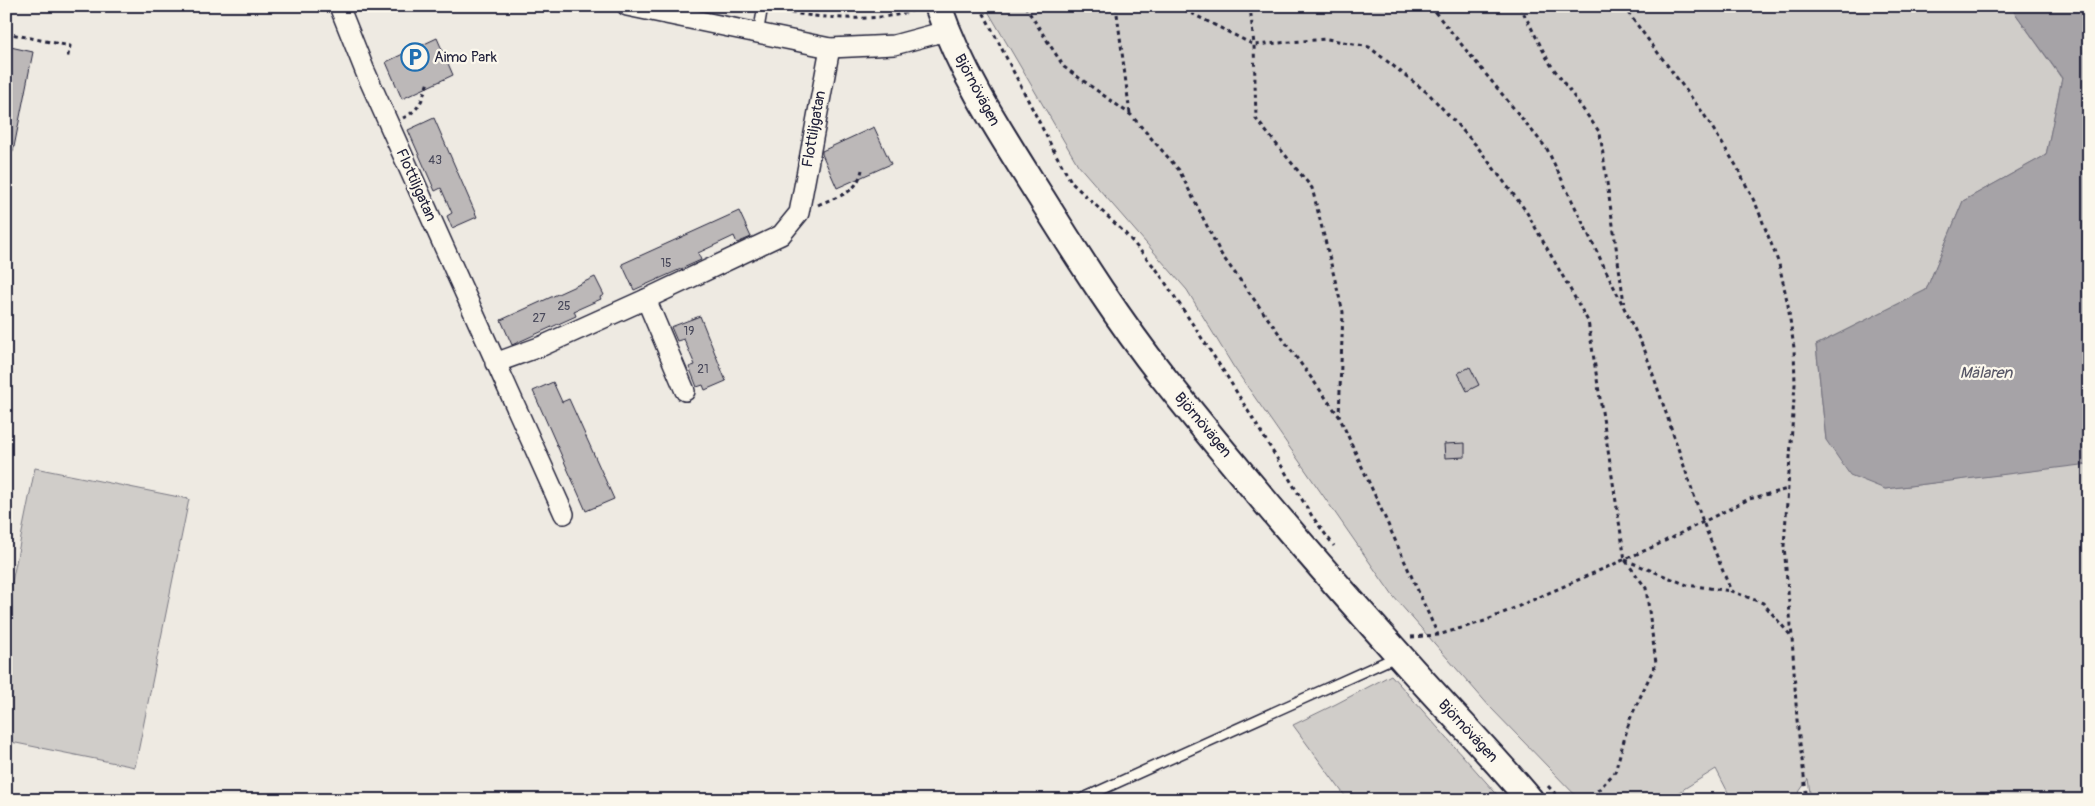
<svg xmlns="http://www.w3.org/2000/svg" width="2095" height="806" font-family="Pangolin,sans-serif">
  <rect width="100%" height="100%" fill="#eeeae2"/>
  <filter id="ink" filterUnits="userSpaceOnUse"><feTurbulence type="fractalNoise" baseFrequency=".02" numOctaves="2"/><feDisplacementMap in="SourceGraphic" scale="10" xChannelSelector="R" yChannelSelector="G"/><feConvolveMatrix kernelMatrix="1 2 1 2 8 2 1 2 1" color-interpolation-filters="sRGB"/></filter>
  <g filter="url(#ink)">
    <!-- green -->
    <g fill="#d0cdc9" stroke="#797882">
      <polygon points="985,6 2010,6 2062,79 2046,155 1963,201 1926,290 1816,345 1826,440 1885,489 2089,463 2089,800 1811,800 1808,779 1797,795 1798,800 1732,800 1716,769 1666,800 1580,800 1490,707 1393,596 1233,366 1187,290 1078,165"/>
      <polygon points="35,468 189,499 135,767 6,741 6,612"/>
      <polygon points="1391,675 1502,800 1348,800 1293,725 1336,704"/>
    </g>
    <!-- water -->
    <polygon fill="#a6a3a7" stroke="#716f7c" points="2010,6 2089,6 2089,464 1885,489 1850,475 1826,440 1816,345 1926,290 1963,201 2046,155 2062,78"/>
    <!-- building -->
    <g fill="#bcb8b8" stroke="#22223b">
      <polygon points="437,38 453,75 402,99 386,62"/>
      <polygon points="6,46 33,52 13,152 6,151"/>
      <polygon points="434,118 477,217 452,228 447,216 452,213 441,188 435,191 408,130"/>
      <polygon points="874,127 891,164 837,188 822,154 822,151"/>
      <polygon points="739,211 751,237 737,243 734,236 698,253 701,260 634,290 622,264"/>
      <polygon points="595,277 604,295 600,297 601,299 574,311 576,316 512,345 501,320"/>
      <polygon points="700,316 726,381 705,390 703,385 697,387 689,367 695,365 684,339 677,341 671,327"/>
      <polygon points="1470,367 1479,385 1467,391 1458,373"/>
      <polygon points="553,382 562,402 569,399 614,499 586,511 533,391"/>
      <polygon points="1465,443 1465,457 1445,458 1444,444"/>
    </g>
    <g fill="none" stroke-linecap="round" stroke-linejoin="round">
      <!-- service casing -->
      <g stroke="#22223b" stroke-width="12">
        <g id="service">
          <polyline points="758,34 763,6"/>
          <polyline points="1079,800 1398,656"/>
        </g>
      </g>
      <!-- minor casing -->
      <g stroke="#22223b" stroke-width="22">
        <g id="minor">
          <polyline points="339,6 365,71 564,514"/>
          <polyline points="627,6 830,48 894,45 946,31"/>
          <polyline points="646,299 685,391"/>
          <polyline points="495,363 542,346 646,299 781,235 799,213 830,48"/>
        </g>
      </g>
      <!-- secondary casing -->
      <g stroke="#22223b" stroke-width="30">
        <path id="secondary" d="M938 6C962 76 1003 137 1042 199 1080 260 1119 321 1163 377 1238 472 1318 565 1399 655 1442 704 1488 750 1530 800"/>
      </g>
      <!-- path -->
      <g stroke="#22223b" stroke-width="3" stroke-dasharray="4 4" stroke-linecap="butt">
        <polyline points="980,6 1055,153 1072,183 1124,232 1157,270 1228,378 1312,516 1334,546"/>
        <polyline points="1025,6 1064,67 1131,115 1179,170 1221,254 1339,416 1438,635"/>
        <polyline points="1116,6 1130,114"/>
        <polyline points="1177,6 1254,45 1327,39 1369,47 1429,94 1476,145 1526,211 1588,321 1625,560 1646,588 1656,663 1630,719 1615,772 1589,800"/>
        <polyline points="1250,6 1254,45 1256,119 1312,188 1343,312 1339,416"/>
        <polyline points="1430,6 1547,149 1645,351 1703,522 1731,591 1763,603 1791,636"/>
        <polyline points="1520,6 1549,62 1600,133 1624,303"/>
        <polyline points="1623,6 1703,113 1737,167 1757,207 1779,264 1788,305 1794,348 1795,384 1784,546 1792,637 1797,720 1807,800"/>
        <path d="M775 10C814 18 880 24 917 9"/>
        <polyline points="6,33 70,46 67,60"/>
        <path d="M403 118C422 108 421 101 428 82"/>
        <path d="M818 205C839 195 856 195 862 170"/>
        <polyline points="1625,560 1687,585 1731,591"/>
        <polyline points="1411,637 1438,635 1485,621 1655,546 1749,499 1788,489"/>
        <polyline points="1548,786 1561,800"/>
      </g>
      <!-- service -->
      <use href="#service" stroke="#fbf7ec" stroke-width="9"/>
      <!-- minor -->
      <use href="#minor" stroke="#fbf7ec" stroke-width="19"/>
      <!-- secondary -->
      <use href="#secondary" stroke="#fbf7ec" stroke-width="26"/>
    </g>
  </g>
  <!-- icons -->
  <defs>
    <g id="parking-ring" transform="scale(1.4375)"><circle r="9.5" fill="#fbf7ec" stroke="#1f6fb2" stroke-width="1.5"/><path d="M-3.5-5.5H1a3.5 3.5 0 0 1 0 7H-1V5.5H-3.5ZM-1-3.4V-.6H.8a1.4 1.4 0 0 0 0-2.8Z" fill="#1f6fb2"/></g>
  </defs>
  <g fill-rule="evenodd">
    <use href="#parking-ring" x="415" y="57"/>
  </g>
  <g text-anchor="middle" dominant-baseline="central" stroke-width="4.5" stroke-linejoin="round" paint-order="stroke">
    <!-- number labels -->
    <g font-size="12" fill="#48485a">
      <text x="435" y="160">43</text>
      <text x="666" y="263">15</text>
      <text x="564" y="306">25</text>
      <text x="539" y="318">27</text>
      <text x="689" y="331">19</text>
      <text x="703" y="369">21</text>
    </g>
    <!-- poi labels -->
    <g font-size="15" fill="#22223b" stroke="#fbf7ec" text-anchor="start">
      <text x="434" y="57">Aimo Park</text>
    </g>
    <!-- street labels -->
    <g font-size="15" fill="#22223b" stroke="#fbf7ec">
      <text transform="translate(977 90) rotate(62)">Björnövägen</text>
      <text transform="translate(814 129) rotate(-80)">Flottiljgatan</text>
      <text transform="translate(416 185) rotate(66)">Flottiljgatan</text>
      <text transform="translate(1203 425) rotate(50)">Björnövägen</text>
      <text transform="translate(1468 731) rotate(47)">Björnövägen</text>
    </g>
    <!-- water labels -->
    <g font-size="16" font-style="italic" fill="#575666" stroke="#fbf7ec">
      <text x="1986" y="373">Mälaren</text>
    </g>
  </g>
  <!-- margin -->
  <rect width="2095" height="806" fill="none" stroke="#fbf7ec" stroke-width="25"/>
  <rect x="12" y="12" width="2070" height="781" fill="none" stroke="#22223b" stroke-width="2" filter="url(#ink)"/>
</svg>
